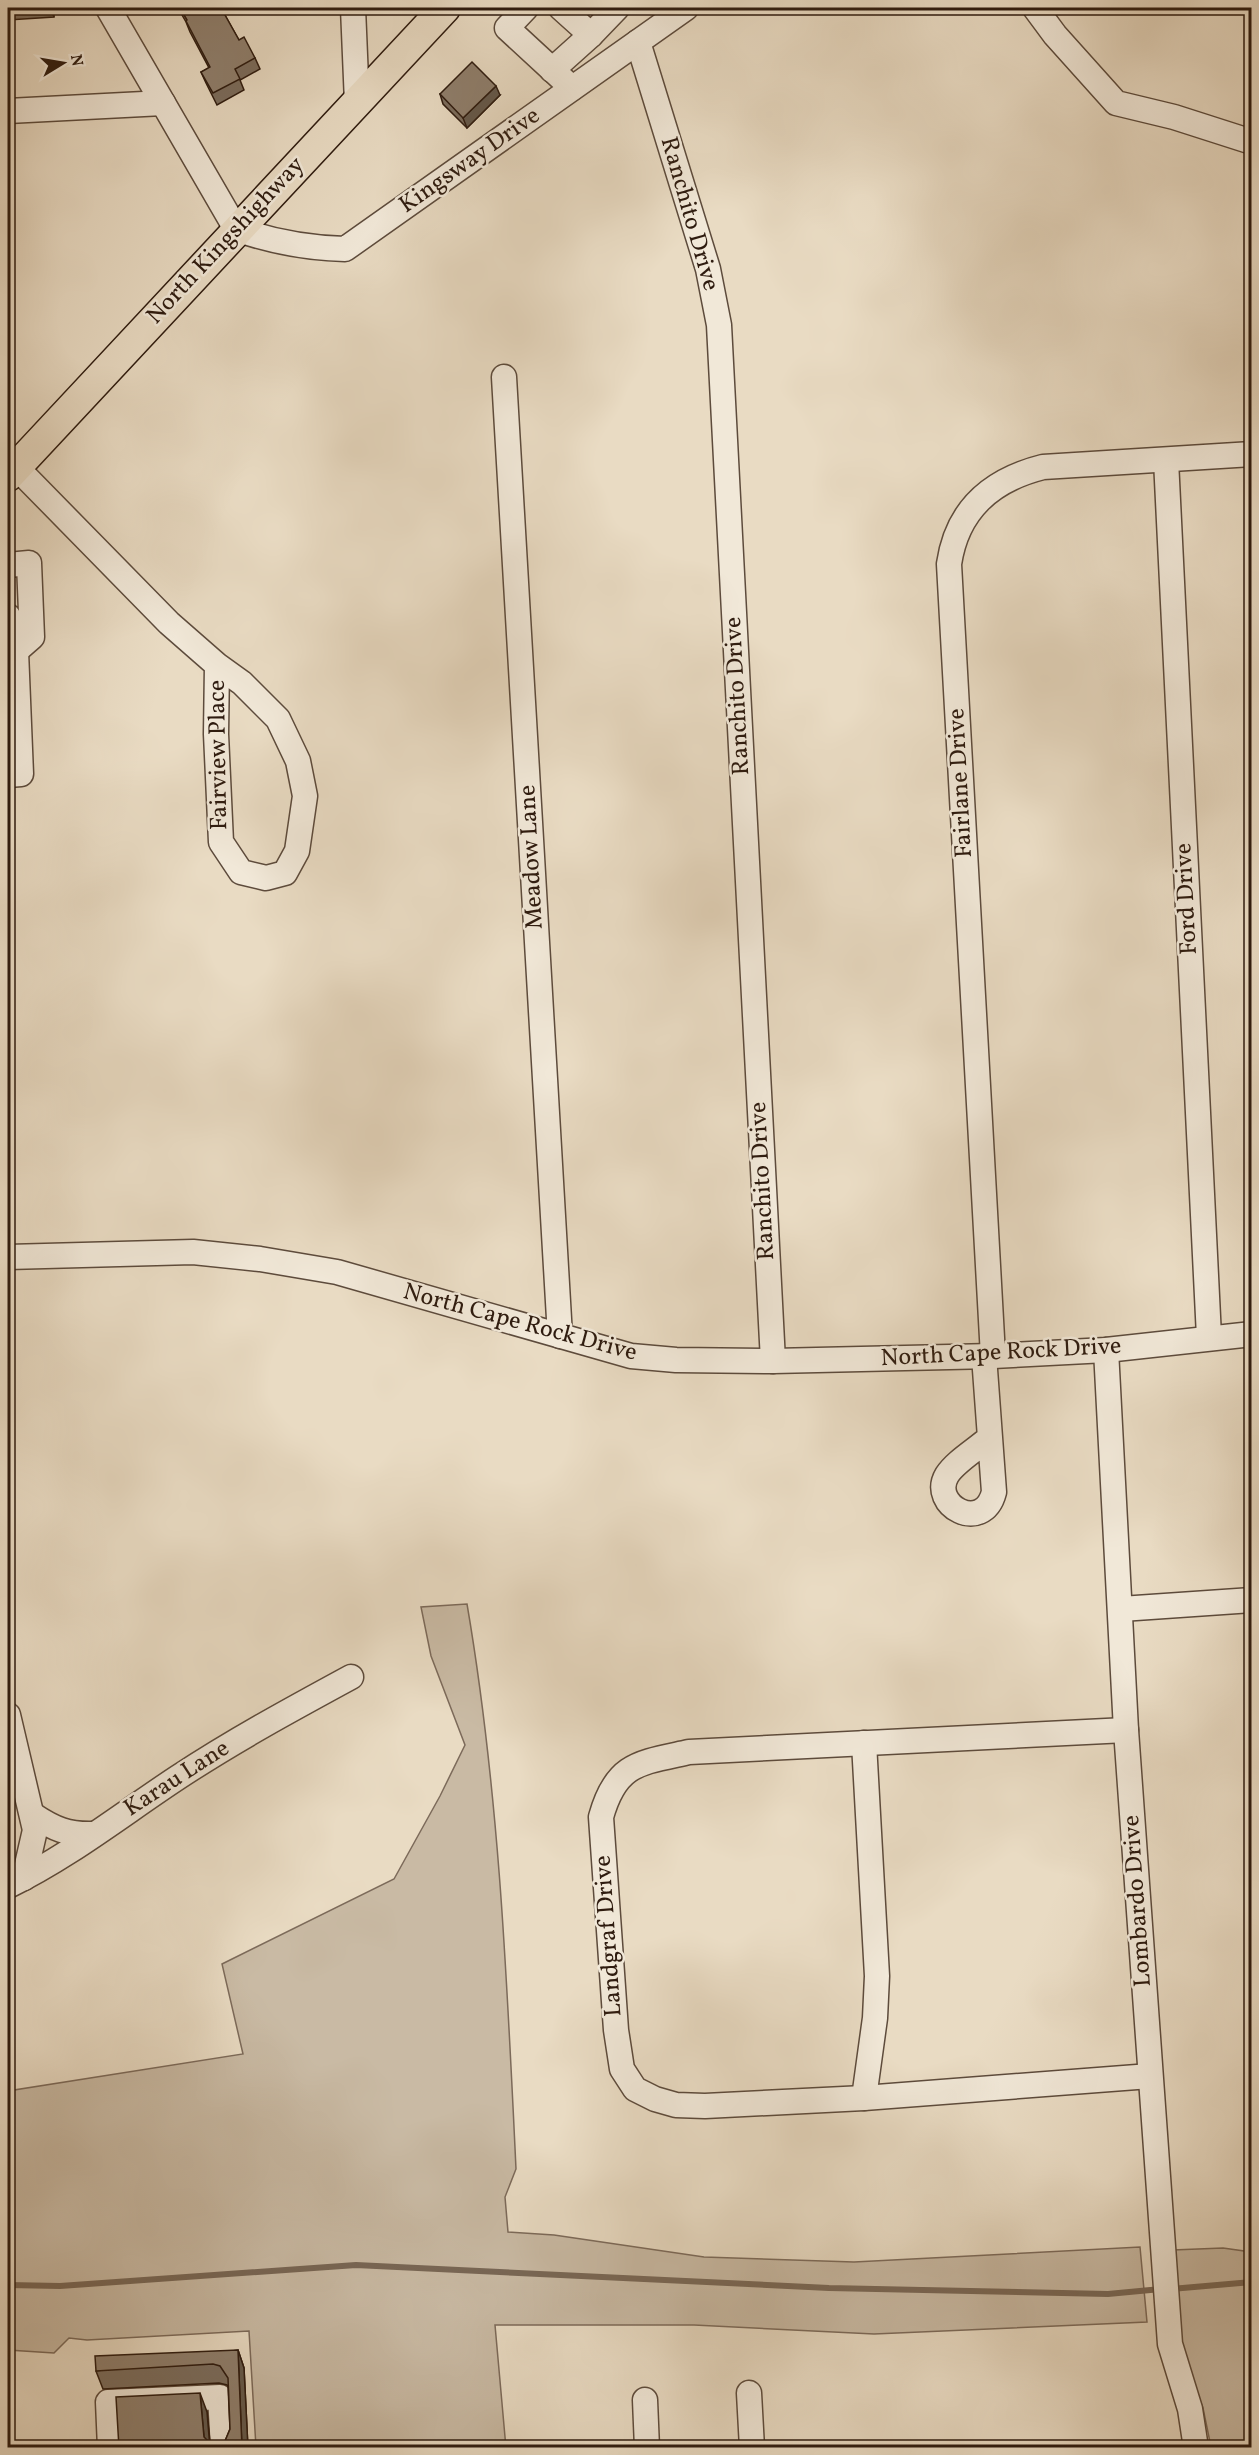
<svg xmlns="http://www.w3.org/2000/svg" width="1259" height="2455" font-family="Vollkorn,serif">
  <rect width="100%" height="100%" fill="#e9dbc3"/>
  <filter id="stains"><feTurbulence type="fractalNoise" baseFrequency=".00333" numOctaves="4"/><feColorMatrix values="0 0 0 0 .2 0 0 0 0 .09 0 0 0 0 .02 0 0 0 .5 -.17"/></filter>
  <radialGradient id="worn" r=".72"><stop offset=".6" stop-color="#630" stop-opacity="0"/><stop offset="1" stop-color="#630" stop-opacity=".3"/></radialGradient>
  <!-- green -->
  <g fill="#c9baa4" stroke="#7c6a5a" stroke-width="1.5">
    <path d="M467 1604C499 1791 507 1980 516 2169L505 2197 508 2232 554 2235 704 2257 854 2262 1140 2247 1147 2322 874 2334 694 2325H495L506 2448 256 2447 249 2331 87 2340 69 2338 54 2353 8 2350V2091L243 2054 222 1964 394 1879 440 1796 465 1745 431 1656 421 1607Z"/>
    <polygon points="1223,2248 1251,2252 1251,2447 1211,2447 1203,2408 1179,2347 1173,2250"/>
  </g>
  <g fill="none" stroke-linecap="round" stroke-linejoin="round">
    <!-- stream -->
    <g stroke="#786756" stroke-width="6">
      <polyline points="8,2285 60,2286 356,2265 829,2288 1108,2294 1161,2289"/>
      <polyline points="1171,2289 1252,2282"/>
    </g>
    <!-- minor casing -->
    <g stroke="#5d4b3c" stroke-width="27">
      <g id="minor">
        <path d="M108 8 236 229C273 242 307 248 345 249L686 8"/>
        <polyline points="353,8 357,103"/>
        <polyline points="526,8 507,28 572,88"/>
        <polyline points="561,8 591,35"/>
        <polyline points="1035,8 1055,35 1116,103 1174,117 1252,142"/>
        <polyline points="638,42 708,269 719,325 773,1361"/>
        <polyline points="552,70 591,35 617,8"/>
        <polyline points="8,111 163,103"/>
        <polyline points="504,377 560,1336"/>
        <polyline points="1166,460 1209,1337"/>
        <polyline points="16,467 169,623 217,665 242,683 278,719 298,761 305,796 297,851 285,873 266,878 241,872 221,842 216,734 217,665"/>
        <polyline points="8,565 29,563 32,637 16,651 8,616"/>
        <polyline points="8,656 16,651 21,774 8,775"/>
        <polyline points="8,1257 193,1252 260,1259 337,1272 631,1356 676,1360 773,1361 993,1356 1106,1350 1252,1334"/>
        <polyline points="1106,1350 1126,1730 1170,2344 1190,2409 1196,2448"/>
        <path d="M984 1356 994 1492C983 1535 929 1505 947 1475 955 1462 977 1449 989 1438"/>
        <path d="M993 1356 949 564C957 510 991 480 1043 467L1252 454"/>
        <polyline points="1121,1609 1252,1600"/>
        <polyline points="8,1715 35,1830 24,1878"/>
        <path d="M1126 1730 689 1752C639 1763 616 1763 601 1817L616 2030 622 2069 635 2089 655 2099 676 2105 705 2106 864 2098 1150 2076"/>
        <path d="M33 1815C54 1829 68 1835 94 1834"/>
        <path d="M8 1886C68 1857 121 1815 177 1778 233 1741 292 1709 351 1677"/>
        <polyline points="864,2098 875,2018 877,1976 864,1743"/>
        <polyline points="749,2393 752,2448"/>
        <polyline points="645,2400 647,2448"/>
        <polyline points="110,2448 108,2402 220,2397 223,2448"/>
      </g>
    </g>
    <!-- major casing -->
    <g stroke="#2e1b0f" stroke-width="33">
      <polyline id="major" points="8,476 445,8"/>
    </g>
    <!-- minor -->
    <use href="#minor" stroke="#f1e8d8" stroke-width="24"/>
    <!-- major -->
    <use href="#major" stroke="#e9dbc3" stroke-width="30"/>
  </g>
  <!-- wall -->
  <g fill="#7b6d5e" stroke="#2e1b0f" stroke-width="1.5">
    <polygon points="8,8 53,8 54,17 8,20"/>
    <polygon points="178,8 221,8 239,40 255,58 260,69 240,80 244,90 217,105 206,83 201,72 209,68 190,32 186,22"/>
    <polygon points="440,94 500,95 467,128 443,104"/>
    <polygon points="238,2350 244,2368 248,2448 119,2448 207,2412 210,2442 218,2444 225,2441 230,2429 228,2386 227,2385 219,2383 103,2389 96,2371"/>
  </g>
  <!-- shaded-wall -->
  <g fill="#64594c" stroke="#2e1b0f" stroke-width="1.5">
    <polygon points="50,8 53,8 54,17"/>
    <polygon points="496,86 500,95 467,128 463,118"/>
    <polygon points="238,2350 244,2368 248,2448 242,2448"/>
    <polygon points="200,2393 207,2412 210,2448 204,2437"/>
  </g>
  <!-- building -->
  <g fill="#8f7f6d" stroke="#2e1b0f" stroke-width="1.5">
    <polygon points="8,8 50,8 8,10"/>
    <polygon points="180,8 221,8 239,40 244,37 255,58 235,69 240,79 213,93 201,72 210,67 186,21 187,20"/>
    <polygon points="472,62 496,86 463,118 440,94"/>
    <polygon points="238,2350 242,2448 119,2448 116,2397 200,2393 204,2437 209,2442 218,2444 225,2441 230,2429 228,2378 220,2366 213,2364 96,2371 95,2356"/>
  </g>
  <g text-anchor="middle" dominant-baseline="central" stroke-width="5" stroke-linejoin="round" paint-order="stroke">
    <!-- street labels -->
    <g font-size="24" fill="#2e1b0f" stroke="#f1e8d8">
      <text transform="translate(470 161) rotate(-35)">Kingsway Drive</text>
      <text transform="translate(689 214) rotate(74)">Ranchito Drive</text>
      <text transform="translate(226 241) rotate(-47)">North Kingshighway</text>
      <text transform="translate(738 696) rotate(-93)">Ranchito Drive</text>
      <text transform="translate(219 755) rotate(-91)">Fairview Place</text>
      <text transform="translate(961 783) rotate(-93)">Fairlane Drive</text>
      <text transform="translate(532 857) rotate(-93)">Meadow Lane</text>
      <text transform="translate(1187 899) rotate(-93)">Ford Drive</text>
      <text transform="translate(763 1181) rotate(-93)">Ranchito Drive</text>
      <text transform="translate(520 1323) rotate(15)">North Cape Rock Drive</text>
      <text transform="translate(1001 1353) rotate(-3)">North Cape Rock Drive</text>
      <text transform="translate(177 1779) rotate(-33)">Karau Lane</text>
      <text transform="translate(1138 1901) rotate(-94)">Lombardo Drive</text>
      <text transform="translate(609 1936) rotate(-94)">Landgraf Drive</text>
    </g>
  </g>
  <!-- margin -->
  <rect width="1259" height="2455" fill="none" stroke="#e9dbc3" stroke-width="30"/>
  <rect x="9" y="9" width="1241" height="2437" fill="none" stroke="#2e1b0f" stroke-width="3"/>
  <rect x="15" y="15" width="1229" height="2425" fill="none" stroke="#2e1b0f" stroke-width="1.5"/>
  <!-- north arrow -->
  <g transform="translate(63 63) rotate(79)" stroke="#f1e8d8" stroke-width="4.5" paint-order="stroke">
  <path d="M0-4.5L10 22L0 15L-10 22Z" fill="#2e1b0f"/>
  <text y="-9" font-size="16" font-weight="bold" text-anchor="middle" fill="#2e1b0f">N</text>
  </g>
  <rect width="100%" height="100%" filter="url(#stains)"/>
  <rect width="100%" height="100%" fill="url(#worn)"/>
</svg>
